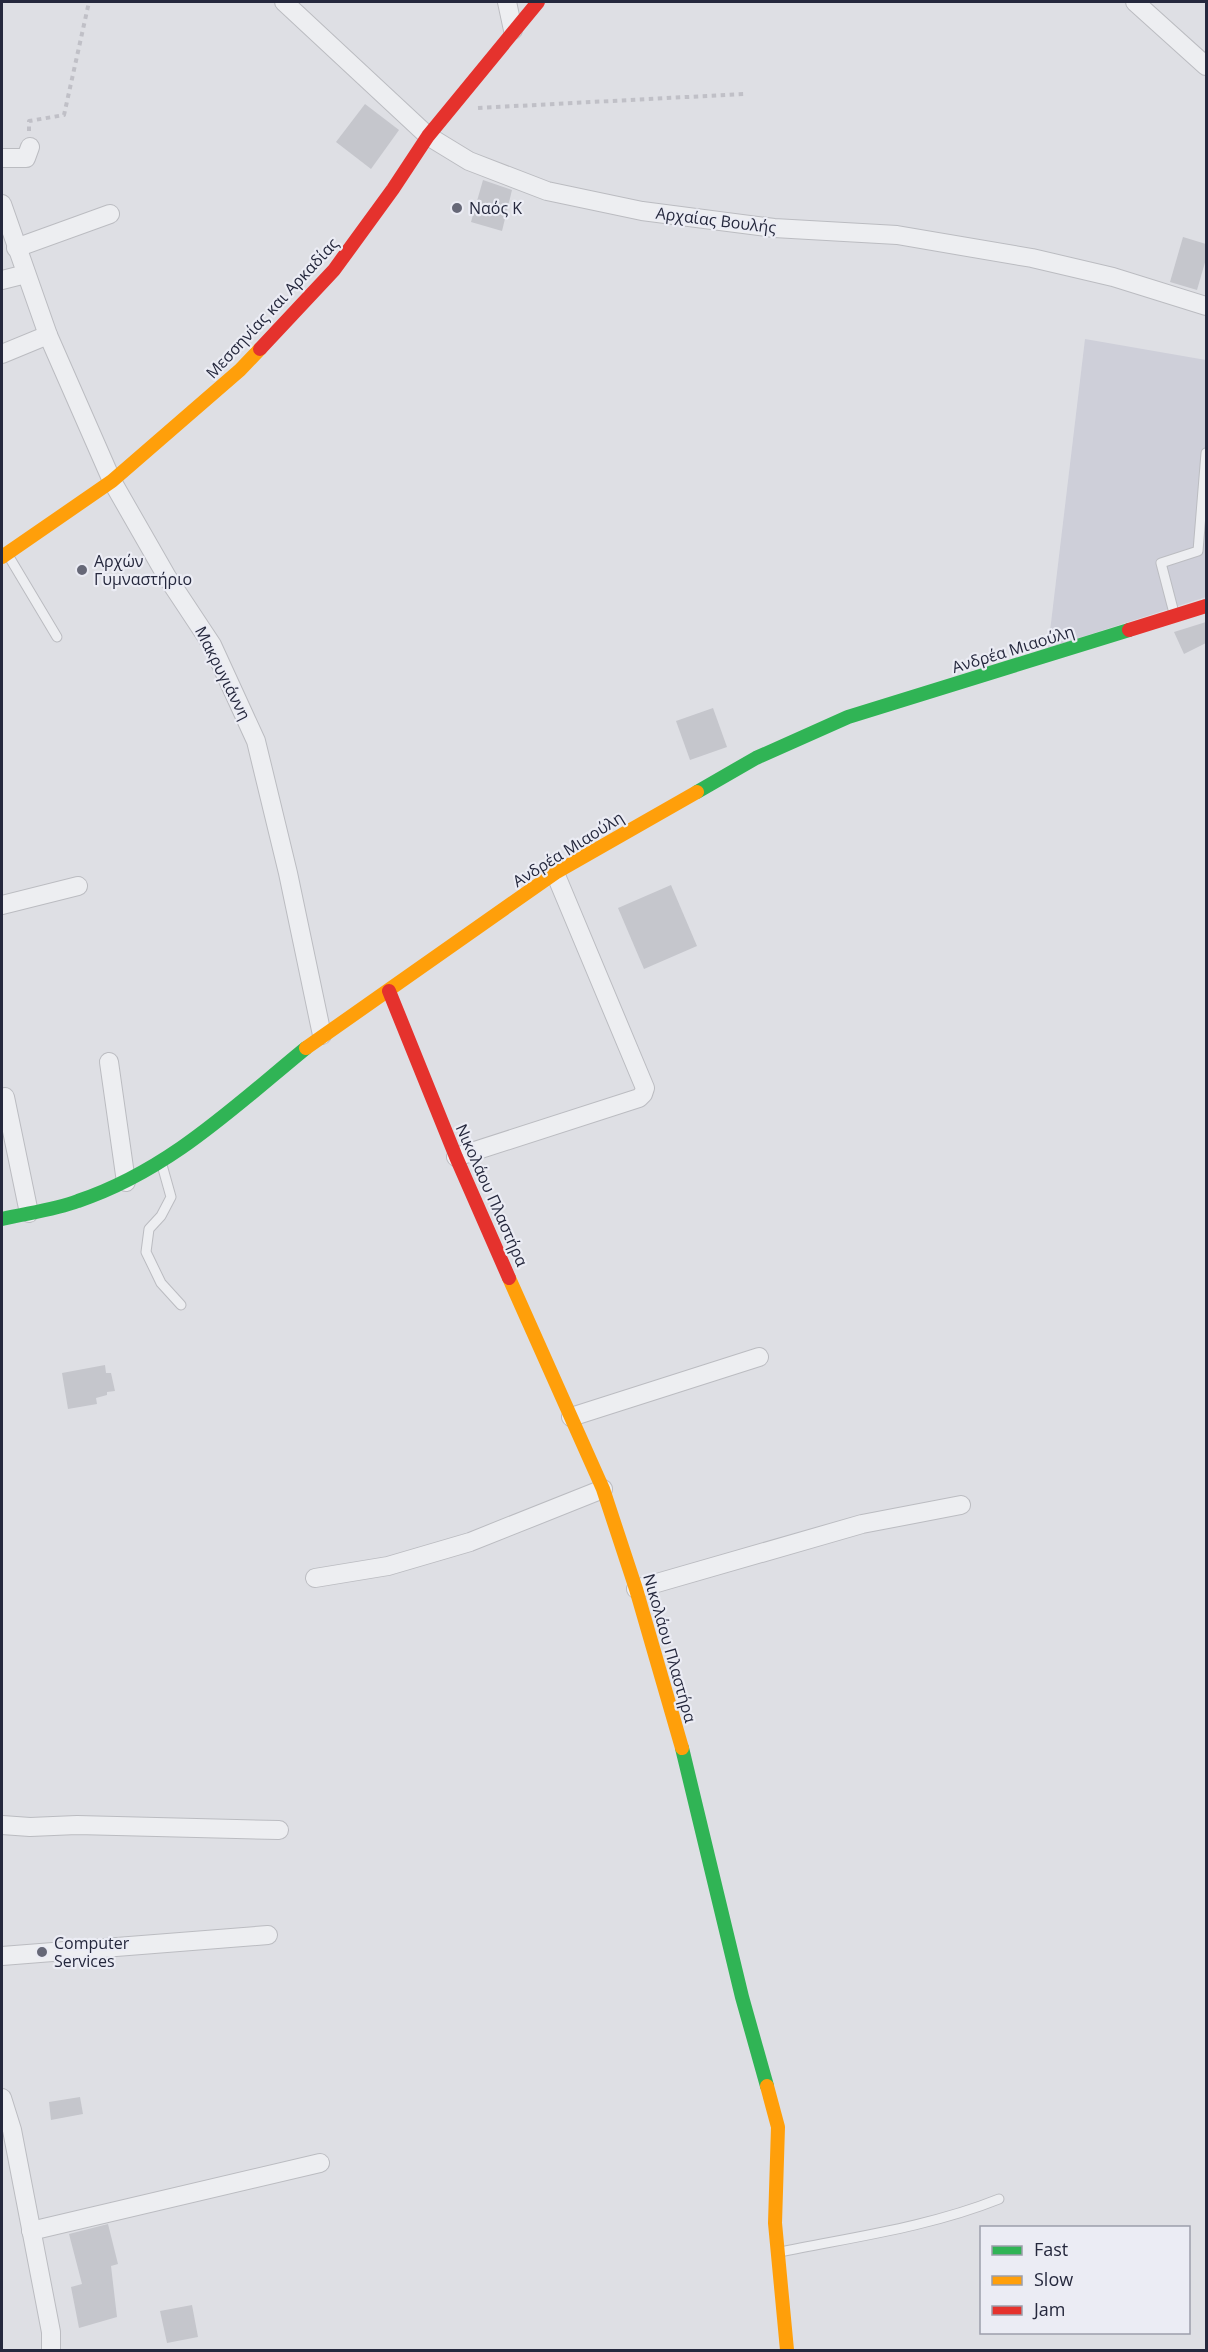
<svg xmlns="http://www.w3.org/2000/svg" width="1208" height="2352" font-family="'Open Sans',sans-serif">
  <rect width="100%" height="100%" fill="#dedfe4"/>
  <!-- built -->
  <polygon fill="#cecfd9" points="1085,339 1206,360 1206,597 1048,648"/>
  <!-- building -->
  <g fill="#c5c6cc">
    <polygon points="365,104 399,130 371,169 336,142"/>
    <polygon points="483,180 512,190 502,231 471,222"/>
    <polygon points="1183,237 1206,244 1206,259 1197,290 1170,282"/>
    <polygon points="1206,622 1206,643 1184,654 1174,632"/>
    <polygon points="713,708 727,747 690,760 676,721"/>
    <polygon points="671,885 697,946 644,969 618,908"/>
    <polygon points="105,1365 106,1373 111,1373 115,1391 107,1392 107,1395 96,1398 97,1404 68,1409 62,1373"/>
    <polygon points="80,2097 83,2114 51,2120 49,2102"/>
    <polygon points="108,2224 118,2264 111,2266 117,2317 79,2328 71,2287 82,2284 69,2234"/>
    <polygon points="192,2305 198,2337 167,2343 160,2311"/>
  </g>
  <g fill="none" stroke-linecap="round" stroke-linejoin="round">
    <!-- lane casing -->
    <g stroke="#bbbcc1" stroke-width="11">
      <g id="lane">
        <polyline points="8,555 57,637"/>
        <polyline points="1174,613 1161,563 1198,551 1206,453"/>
        <polyline points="162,1165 171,1197 161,1216 149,1229 146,1252 161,1283 181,1305"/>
        <path d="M780 2252C853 2237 929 2227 999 2199"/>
      </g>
    </g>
    <!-- street casing -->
    <g stroke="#bbbcc1" stroke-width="20">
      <g id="street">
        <polyline points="284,2 428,136 469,161 547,191 642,211 774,228 897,235 1032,258 1113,277 1206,306"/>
        <polyline points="507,2 513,30"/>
        <polyline points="1135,2 1206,66"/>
        <polyline points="2,158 26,158 30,147"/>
        <polyline points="2,204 48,335 112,481 167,577 212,645 256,741 288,873 322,1035"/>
        <polyline points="16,248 110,214"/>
        <polyline points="2,280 26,274"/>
        <polyline points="2,354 48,335"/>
        <polyline points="2,905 78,886"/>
        <polyline points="109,1062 126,1182"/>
        <polyline points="5,1097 29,1213"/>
        <polyline points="456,1157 639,1098 643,1094 645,1088 555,873"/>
        <polyline points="571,1417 759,1357"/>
        <polyline points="315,1578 388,1566 470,1542 603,1489"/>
        <polyline points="636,1589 862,1524 961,1505"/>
        <polyline points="2,1825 30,1827 77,1825 279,1830"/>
        <polyline points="2,1956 268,1935"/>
        <polyline points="2,2098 12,2130 51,2332 51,2350"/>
        <polyline points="31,2231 320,2163"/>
      </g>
    </g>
    <!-- path -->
    <g stroke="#c0c0c7" stroke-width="4" stroke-dasharray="4.5 4.5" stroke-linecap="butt">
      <polyline points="478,108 744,94"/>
      <polyline points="29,131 29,121 64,115 89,2"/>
    </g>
    <!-- lane -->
    <use href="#lane" stroke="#edeef1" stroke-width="9"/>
    <!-- street -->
    <use href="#street" stroke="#edeef1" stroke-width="18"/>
    <!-- fast -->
    <g stroke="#30b455" stroke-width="14">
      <polyline points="697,792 756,758 848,717 1129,630"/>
      <path d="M2 1219C27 1213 54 1210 78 1201 168 1171 234 1107 306 1048"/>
      <polyline points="682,1748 742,1997 767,2086"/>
    </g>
    <!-- slow -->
    <g stroke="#ff9f0a" stroke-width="14">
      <polyline points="2,557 112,481 240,370 260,349"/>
      <polyline points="306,1048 555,873 697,792"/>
      <polyline points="509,1278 603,1489 636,1589 682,1748"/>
      <polyline points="767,2086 778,2127 775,2223 787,2350"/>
    </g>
    <!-- jam -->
    <g stroke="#e5322d" stroke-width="14">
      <polyline points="260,349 334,270 393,189 428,136 538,2"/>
      <polyline points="1129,630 1206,606"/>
      <polyline points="389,991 456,1157 509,1278"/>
    </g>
  </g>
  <!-- markers -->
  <g fill="#666877" stroke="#ebecf4" stroke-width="2">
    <circle cx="457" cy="208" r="6"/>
    <circle cx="82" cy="570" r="6"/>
    <circle cx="42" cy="1952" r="6"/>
  </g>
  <g text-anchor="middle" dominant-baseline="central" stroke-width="4.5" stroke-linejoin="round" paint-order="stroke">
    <!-- poi labels -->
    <g font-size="16" fill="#25283d" stroke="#ebecf4" text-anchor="start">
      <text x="469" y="208">Ναός Κ</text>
      <text x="94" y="561">Αρχών<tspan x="94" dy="18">Γυμναστήριο</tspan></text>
      <text x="54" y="1943">Computer<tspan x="54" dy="18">Services</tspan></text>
    </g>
    <!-- street labels -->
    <g font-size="16" fill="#25283d" stroke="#ebecf4">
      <text transform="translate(716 220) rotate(7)">Αρχαίας Βουλής</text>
      <text transform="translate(272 308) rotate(-47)">Μεσσηνίας και Αρκαδίας</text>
      <text transform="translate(1013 649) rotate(-17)">Ανδρέα Μιαούλη</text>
      <text transform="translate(223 673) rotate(63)">Μακρυγιάννη</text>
      <text transform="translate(568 849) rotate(-32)">Ανδρέα Μιαούλη</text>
      <text transform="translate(492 1195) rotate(66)">Νικολάου Πλαστήρα</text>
      <text transform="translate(670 1648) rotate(74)">Νικολάου Πλαστήρα</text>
    </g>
  </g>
  <!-- border -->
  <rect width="1208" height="2352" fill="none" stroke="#25283d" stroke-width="6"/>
  <!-- legend -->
  <rect x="980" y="2226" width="210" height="108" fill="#ebecf4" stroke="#9c9eab" stroke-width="1.5"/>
  <rect x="992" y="2246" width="30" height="9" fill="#30b455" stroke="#9c9eab" stroke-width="1.5"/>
  <text x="1034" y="2256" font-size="18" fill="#25283d">Fast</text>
  <rect x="992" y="2276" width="30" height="9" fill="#ff9f0a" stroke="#9c9eab" stroke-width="1.5"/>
  <text x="1034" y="2286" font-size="18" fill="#25283d">Slow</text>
  <rect x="992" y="2306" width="30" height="9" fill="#e5322d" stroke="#9c9eab" stroke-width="1.5"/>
  <text x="1034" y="2316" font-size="18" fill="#25283d">Jam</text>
</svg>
